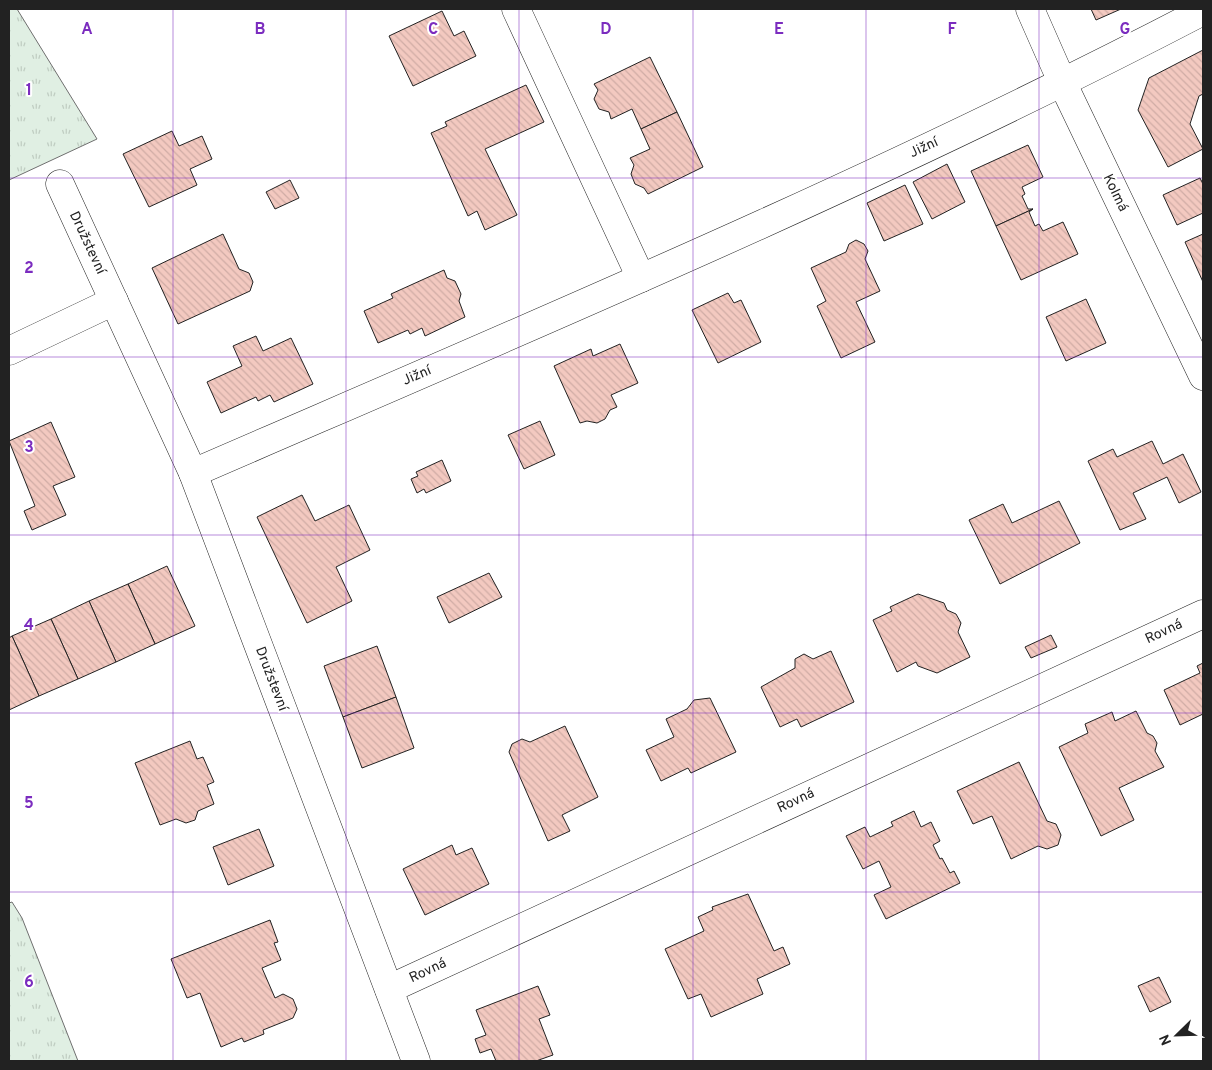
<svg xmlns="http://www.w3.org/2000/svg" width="1212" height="1070" font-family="Overpass,sans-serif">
  <defs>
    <pattern id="grass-tufts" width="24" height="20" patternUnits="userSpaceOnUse" patternTransform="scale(1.25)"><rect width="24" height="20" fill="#e0efe3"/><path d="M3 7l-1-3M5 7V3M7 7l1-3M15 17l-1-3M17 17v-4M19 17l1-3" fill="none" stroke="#c0cdc2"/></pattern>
    <pattern id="building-back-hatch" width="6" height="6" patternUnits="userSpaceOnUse" patternTransform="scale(1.25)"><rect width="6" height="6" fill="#f3c9c0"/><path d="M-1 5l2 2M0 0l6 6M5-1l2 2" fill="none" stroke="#d0aca5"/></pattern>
  </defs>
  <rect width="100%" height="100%" fill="#fff"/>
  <!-- grass -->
  <g fill="url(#grass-tufts)" stroke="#6f6f6f">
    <polygon points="9,9 17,9 97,139 9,180"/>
    <polygon points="12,902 22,918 78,1061 9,1061 9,903"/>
  </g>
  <!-- building -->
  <g fill="url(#building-back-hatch)" stroke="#222">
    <polygon points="1091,9 1121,9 1096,20"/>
    <polygon points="442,11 454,36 464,31 476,56 413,86 389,36"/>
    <polygon points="1203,50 1203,94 1199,96 1190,124 1203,149 1168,167 1138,110 1149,78"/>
    <polygon points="650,57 677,112 641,129 632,109 611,119 609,112 599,109 594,99 598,90 594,84"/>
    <polygon points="526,85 544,122 485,149 517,215 485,230 477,211 468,216 431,133 447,126 445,122"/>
    <polygon points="677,112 703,167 648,194 644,188 635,184 631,174 634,165 630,158 650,149 641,129"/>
    <polygon points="172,131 179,146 202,136 212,159 190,169 197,185 149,207 123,154"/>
    <polygon points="1028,145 1043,177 1022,187 1025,194 1022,196 1028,209 1033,209 996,226 971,171"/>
    <polygon points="947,164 965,202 932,219 913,182"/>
    <polygon points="1200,178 1203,184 1203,213 1177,225 1163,195"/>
    <polygon points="290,180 299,198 275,209 266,192"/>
    <polygon points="905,185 923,224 884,241 867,203"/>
    <polygon points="1033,209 1029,212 1035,226 1039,224 1043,231 1063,222 1078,254 1021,280 996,226"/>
    <polygon points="223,234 239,269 249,273 253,282 250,291 178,324 152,268"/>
    <polygon points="1203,234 1203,282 1185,242"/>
    <polygon points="856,240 864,244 868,251 865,259 880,291 856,302 875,342 841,358 817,306 826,301 811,268 846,252 849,244"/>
    <polygon points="444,270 447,278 455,281 461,294 459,301 465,317 425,336 422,328 410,334 408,330 378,343 364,311 393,298 391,294"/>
    <polygon points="728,293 734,303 741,300 761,342 718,363 692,310"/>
    <polygon points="1086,299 1106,343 1066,361 1046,317"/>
    <polygon points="256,336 263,351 291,338 313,384 274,402 270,395 258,401 256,397 221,413 207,382 242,366 233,346"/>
    <polygon points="620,344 638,383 611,395 617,407 610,410 605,419 597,423 587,421 580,423 554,366 591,349 593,356"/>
    <polygon points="540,421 555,455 524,469 508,435"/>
    <polygon points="51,422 75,477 53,486 66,515 32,530 24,511 35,506 9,441"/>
    <polygon points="1152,441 1163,464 1183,454 1201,492 1179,503 1167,477 1133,493 1146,519 1120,530 1088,461 1113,449 1117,457"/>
    <polygon points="442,460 451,481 426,493 424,489 417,493 411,479 418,476 416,472"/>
    <polygon points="302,495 315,521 349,505 370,550 336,567 352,601 307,623 257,517"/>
    <polygon points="1059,501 1080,543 1000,584 969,520 1003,504 1012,523"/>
    <polygon points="167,566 195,626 155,644 128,584"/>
    <polygon points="489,573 502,597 449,623 437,597"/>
    <polygon points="128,584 155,644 116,662 89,601"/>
    <polygon points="918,594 944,603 947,610 956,614 961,623 958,632 970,657 937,673 918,666 916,662 897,672 873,620 892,611 890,607"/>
    <polygon points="89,601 116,662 78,679 51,619"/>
    <polygon points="51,619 78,679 39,696 12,636"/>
    <polygon points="1051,635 1057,647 1031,658 1025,647"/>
    <polygon points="12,636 39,696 9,710 9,638"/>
    <polygon points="377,646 396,697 343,717 324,666"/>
    <polygon points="831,651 854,702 801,727 797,719 780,727 761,687 795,668 795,659 804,654 813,659"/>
    <polygon points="1203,663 1203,714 1180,725 1164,690 1200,673 1197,666"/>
    <polygon points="396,697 414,748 362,768 343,717"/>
    <polygon points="710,698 736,752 691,773 688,768 661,781 646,750 674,737 666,719 687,709 694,700"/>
    <polygon points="1136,711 1147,733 1153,736 1157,743 1155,751 1164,767 1119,788 1134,820 1101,836 1059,747 1088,733 1085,724 1112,712 1115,721"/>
    <polygon points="565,726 598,797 562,815 570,831 548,841 509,752 512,744 522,739 530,742"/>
    <polygon points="190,741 197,759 203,757 214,782 207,785 214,804 198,811 195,820 186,823 176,819 160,825 135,763"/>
    <polygon points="1019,762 1047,821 1056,824 1061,835 1058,845 1047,849 1038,846 1011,859 992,816 973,824 957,791"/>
    <polygon points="914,811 921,827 931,822 940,841 933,845 940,859 942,858 950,873 954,871 960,883 886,919 874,895 891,887 879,861 863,869 846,836 865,827 870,837 893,826 891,822"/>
    <polygon points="259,829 274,866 228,885 213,847"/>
    <polygon points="452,845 456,855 472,848 489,884 425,915 403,869"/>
    <polygon points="748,894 774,951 783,947 790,964 757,979 763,994 711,1017 701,994 688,999 665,949 704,931 698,917 713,910 712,907"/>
    <polygon points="270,920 278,942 274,943 281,960 262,968 275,998 283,994 293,999 297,1009 293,1018 263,1030 264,1034 244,1042 242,1038 221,1047 200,993 187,998 171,959"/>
    <polygon points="1159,977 1171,1002 1150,1012 1138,986"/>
    <polygon points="538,986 550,1015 539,1019 553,1055 536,1061 496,1061 491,1049 480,1053 475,1039 486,1035 476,1010"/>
  </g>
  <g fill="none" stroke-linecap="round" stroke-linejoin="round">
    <!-- minor casing -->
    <g stroke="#222" stroke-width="29">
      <g id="minor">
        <polyline points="516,9 641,278"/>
        <polyline points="1030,9 1063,84 1203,376"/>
        <polyline points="60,184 193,473 416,1061"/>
        <polyline points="9,351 114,301"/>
        <path d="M193 473C532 326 875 182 1203 11"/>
        <polyline points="389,989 1203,614"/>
      </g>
    </g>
    <!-- minor -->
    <use href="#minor" stroke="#fff" stroke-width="28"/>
  </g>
  <!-- grid -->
  <path fill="none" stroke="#7b2cbf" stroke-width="1" stroke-opacity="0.55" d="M173 9V1061M346 9V1061M519 9V1061M693 9V1061M866 9V1061M1039 9V1061M9 178H1203M9 357H1203M9 535H1203M9 713H1203M9 892H1203"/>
  <g text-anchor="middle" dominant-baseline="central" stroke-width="4" stroke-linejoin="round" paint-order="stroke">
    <!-- street labels -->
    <g font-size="14" fill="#222" stroke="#fff">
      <text transform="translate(924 148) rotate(-25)">Jižní</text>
      <text transform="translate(1115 193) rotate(64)">Kolmá</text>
      <text transform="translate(87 243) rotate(65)">Družstevní</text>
      <text transform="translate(417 376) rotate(-23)">Jižní</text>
      <text transform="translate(1164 632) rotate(-25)">Rovná</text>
      <text transform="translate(271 679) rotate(69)">Družstevní</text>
      <text transform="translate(796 801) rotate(-25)">Rovná</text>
      <text transform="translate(428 971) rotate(-25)">Rovná</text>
    </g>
  </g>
  <g font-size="16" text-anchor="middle" font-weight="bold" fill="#7b2cbf" stroke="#fff" stroke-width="4" stroke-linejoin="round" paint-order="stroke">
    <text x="87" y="34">A</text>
    <text x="260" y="34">B</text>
    <text x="433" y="34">C</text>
    <text x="606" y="34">D</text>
    <text x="779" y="34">E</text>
    <text x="952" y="34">F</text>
    <text x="1125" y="34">G</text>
    <text x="29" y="95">1</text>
    <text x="29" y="273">2</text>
    <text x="29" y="452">3</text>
    <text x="29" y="630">4</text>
    <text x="29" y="808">5</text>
    <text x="29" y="987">6</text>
  </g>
  <!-- border -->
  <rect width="1212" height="1070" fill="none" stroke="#222222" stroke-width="20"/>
  <!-- north arrow -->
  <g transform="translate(1177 1035) rotate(247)" stroke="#ffffff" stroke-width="4" paint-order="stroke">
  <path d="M0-4L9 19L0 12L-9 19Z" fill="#222222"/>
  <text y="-8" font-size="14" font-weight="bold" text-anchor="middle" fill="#222222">N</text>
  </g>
</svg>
